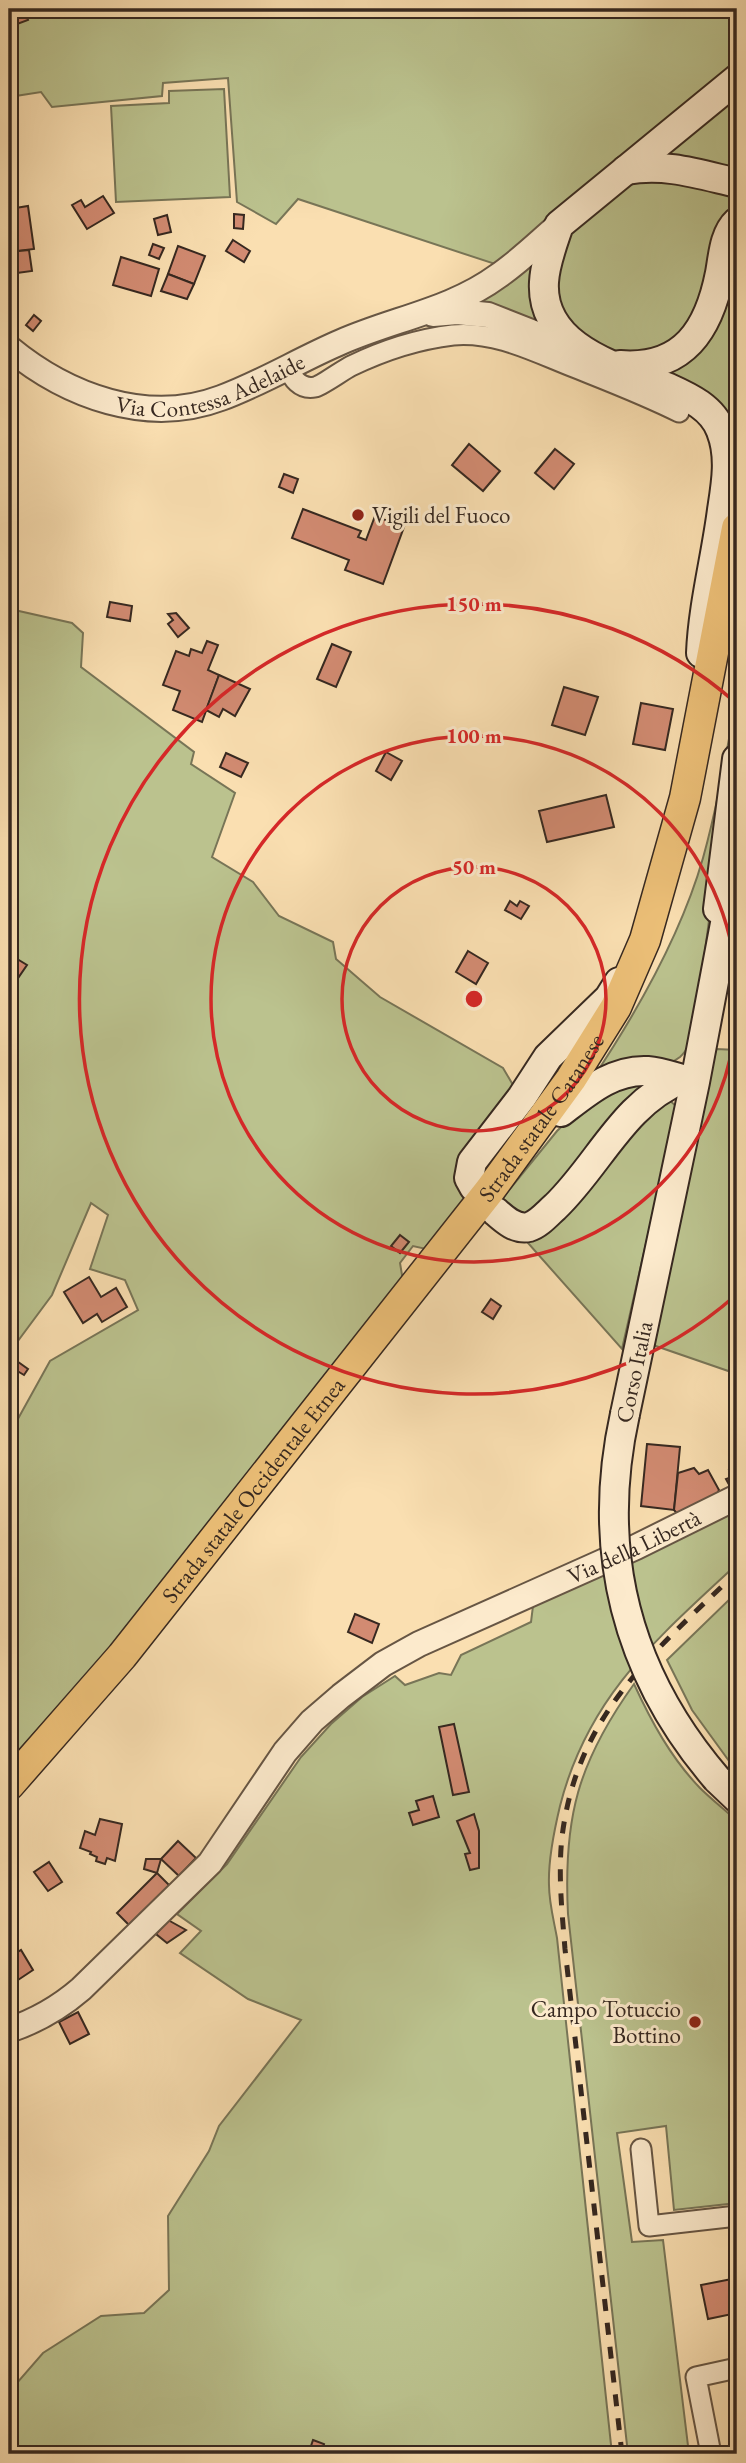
<svg xmlns="http://www.w3.org/2000/svg" width="746" height="2463" font-family="'EB Garamond',serif">
  <rect width="100%" height="100%" fill="#fadfb1"/>
  <filter id="stains"><feTurbulence type="fractalNoise" baseFrequency=".00286" numOctaves="4"/><feColorMatrix values="0 0 0 0 .2 0 0 0 0 .09 0 0 0 0 .02 0 0 0 .5 -.17"/></filter>
  <radialGradient id="worn" r=".72"><stop offset=".6" stop-color="#630" stop-opacity="0"/><stop offset="1" stop-color="#630" stop-opacity=".3"/></radialGradient>
  <!-- green -->
  <g fill="#bbc28e" stroke="#787557" stroke-width="2">
    <polygon points="9,9 737,9 737,70 498,265 298,199 276,224 237,202 228,78 163,83 162,96 52,107 41,92 9,97"/>
    <polygon points="737,86 737,176 651,158"/>
    <polygon points="224,89 230,197 116,202 111,106 169,103 169,91"/>
    <polygon points="648,175 737,189 737,208 707,302 671,348 616,356 563,320 553,270 567,232 631,179"/>
    <polygon points="737,234 737,433 734,447 657,369 676,362"/>
    <polygon points="547,242 554,330 476,306 486,289"/>
    <polygon points="10,609 72,623 83,633 81,667 194,752 191,764 235,793 212,857 253,882 279,916 333,942 336,959 380,997 503,1068 516,1090 470,1194 426,1249 413,1246 400,1263 403,1281 112,1647 9,1761 9,1435 50,1361 138,1310 125,1280 90,1269 108,1215 91,1203 52,1295 9,1353"/>
    <path d="M737 695V728L731 753 695 1027C692 1037 689 1049 680 1057 663 1071 616 1074 593 1078 637 1012 681 935 703 858 718 804 727 749 737 695Z"/>
    <polygon points="716,1049 737,1050 737,1374 650,1344"/>
    <polygon points="650,1080 533,1217 497,1205 557,1131 595,1095"/>
    <polygon points="667,1098 677,1107 622,1349 528,1243 530,1235"/>
    <path d="M737 1507V1564C658 1638 588 1695 560 1806 554 1831 548 1859 549 1885 549 1903 554 1921 557 1938L612 2454H9V2392L43 2353 101 2316 144 2313 169 2290 168 2216 209 2151 219 2126 301 2020 248 1999 180 1953 201 1931 177 1914 227 1864 301 1757 331 1724 362 1697 395 1676 405 1685 439 1673 451 1675 461 1655 531 1622 533 1606Z"/>
    <polygon points="737,1592 737,1772 692,1710 667,1660"/>
    <path d="M634 1684C651 1721 671 1758 700 1788 711 1799 725 1810 737 1821V2203L674 2210 666 2126 617 2133 632 2242 663 2240 689 2454H628L568 1914C563 1818 578 1762 634 1684Z"/>
  </g>
  <!-- building -->
  <g fill="#d28b72" stroke="#362820" stroke-width="2">
    <polygon points="9,9 24,9 28,20 9,27"/>
    <polygon points="103,196 114,213 87,229 72,205 81,200 85,207"/>
    <polygon points="28,206 34,249 9,252 9,209"/>
    <polygon points="234,214 244,215 243,229 234,228"/>
    <polygon points="167,215 171,232 158,235 154,219"/>
    <polygon points="233,240 250,251 244,262 226,251"/>
    <polygon points="153,244 164,248 159,259 149,255"/>
    <polygon points="178,246 205,256 194,284 168,274"/>
    <polygon points="29,250 32,271 9,274 9,252"/>
    <polygon points="121,257 159,269 151,296 113,285"/>
    <polygon points="168,274 194,284 187,299 161,291"/>
    <polygon points="34,315 41,321 33,331 26,325"/>
    <polygon points="469,444 500,471 483,491 452,465"/>
    <polygon points="555,449 574,464 554,489 535,473"/>
    <polygon points="284,474 298,479 293,493 279,487"/>
    <polygon points="303,509 361,531 358,537 366,540 375,516 404,527 383,584 345,570 349,560 292,538"/>
    <polygon points="110,602 132,606 130,621 107,617"/>
    <polygon points="176,613 189,628 178,637 168,624 173,620 168,614"/>
    <polygon points="207,641 218,645 208,670 219,675 202,722 173,710 180,691 163,685 176,651 189,656 191,649 202,653"/>
    <polygon points="332,644 351,652 336,687 317,679"/>
    <polygon points="219,675 250,689 235,716 223,709 219,717 206,710"/>
    <polygon points="564,687 598,697 585,735 552,725"/>
    <polygon points="641,703 673,709 665,750 633,744"/>
    <polygon points="386,752 402,761 391,780 376,771"/>
    <polygon points="226,753 248,763 241,777 220,767"/>
    <polygon points="606,795 614,827 547,842 539,811"/>
    <polygon points="510,901 517,906 520,901 529,906 521,919 505,910"/>
    <polygon points="468,951 488,963 476,984 456,972"/>
    <polygon points="9,954 27,965 16,981 9,976"/>
    <polygon points="400,1235 409,1242 400,1253 391,1246"/>
    <polygon points="89,1277 101,1297 116,1288 127,1307 102,1322 97,1314 83,1323 64,1292"/>
    <polygon points="491,1299 501,1306 493,1319 482,1312"/>
    <polygon points="14,1359 28,1369 24,1375 9,1366"/>
    <polygon points="647,1444 680,1447 674,1510 641,1506"/>
    <polygon points="737,1466 737,1487 732,1490 726,1479 732,1477 729,1470"/>
    <polygon points="694,1468 699,1474 708,1470 719,1490 715,1498 679,1516 674,1510 678,1473"/>
    <polygon points="355,1614 379,1624 372,1643 348,1632"/>
    <polygon points="454,1724 469,1792 453,1795 439,1727"/>
    <polygon points="433,1796 439,1817 413,1825 409,1813 419,1810 416,1801"/>
    <polygon points="474,1814 479,1831 479,1868 470,1870 465,1854 470,1853 457,1821"/>
    <polygon points="100,1819 122,1824 115,1861 107,1858 105,1864 96,1861 97,1857 90,1854 91,1852 80,1848 85,1831 95,1835"/>
    <polygon points="178,1841 196,1858 179,1876 161,1859"/>
    <polygon points="146,1859 161,1859 157,1873 144,1869"/>
    <polygon points="49,1862 62,1882 48,1891 34,1872"/>
    <polygon points="157,1873 171,1887 131,1927 117,1913"/>
    <polygon points="168,1920 186,1930 167,1943 156,1934"/>
    <polygon points="9,1949 13,1955 21,1950 33,1970 9,1986"/>
    <polygon points="78,2012 89,2034 70,2044 59,2022"/>
    <polygon points="737,2278 737,2313 708,2319 701,2285"/>
    <polygon points="313,2440 324,2444 321,2454 309,2452"/>
  </g>
  <g fill="none" stroke-linecap="round" stroke-linejoin="round">
    <!-- minor casing -->
    <g stroke="#675644" stroke-width="23">
      <g id="minor">
        <path d="M288 367C292 378 300 390 315 387 321 386 343 370 351 366 382 351 419 339 453 335 497 331 537 353 576 368 611 382 645 395 679 412"/>
        <polyline points="641,2149 649,2226 737,2216"/>
        <polyline points="711,2454 696,2377 737,2368"/>
      </g>
    </g>
    <!-- tertiary casing -->
    <g stroke="#675644" stroke-width="28">
      <g id="tertiary">
        <polyline points="433,314 457,312 488,315 582,352"/>
        <path id="s1" d="M9 348C67 396 147 426 221 398 262 383 301 359 341 342 393 319 452 310 498 276 520 261 539 242 559 225"/>
        <path id="s2" d="M9 2030C36 2021 59 2008 81 1989L210 1863 285 1752 312 1721 341 1696 383 1664 419 1644 636 1547 737 1497"/>
      </g>
    </g>
    <!-- secondary casing -->
    <g stroke="#362820" stroke-width="32">
      <g id="secondary">
        <path d="M626 170C666 163 698 174 737 183"/>
        <path d="M620 365C684 370 709 329 720 273 723 257 724 234 737 222"/>
        <path d="M701 653C703 605 716 557 722 510 726 484 731 456 721 431 713 408 689 397 669 388 621 368 540 349 544 282 545 263 553 243 559 225L737 79"/>
        <polyline points="718,909 737,759"/>
        <path d="M561 1112C587 1092 613 1069 648 1071 661 1072 674 1077 686 1080"/>
        <polyline points="474,1187 469,1178 472,1162 522,1097 548,1057 609,998 619,982"/>
        <path d="M496 1212C505 1220 516 1230 529 1227 539 1224 548 1213 555 1207 599 1165 623 1103 682 1079"/>
        <polyline points="625,1414 695,1082 726,918 737,885"/>
        <polyline points="717,1779 737,1798"/>
      </g>
    </g>
    <!-- primary casing -->
    <g stroke="#362820" stroke-width="33">
      <g id="primary">
        <path id="s3" d="M9 1785 122 1656 490 1190 571 1079 616 1007 645 940 685 798 737 528"/>
      </g>
    </g>
    <!-- minor -->
    <use href="#minor" stroke="#fceacc" stroke-width="19"/>
    <!-- tertiary -->
    <use href="#tertiary" stroke="#fceacc" stroke-width="24"/>
    <!-- secondary -->
    <use href="#secondary" stroke="#fceacc" stroke-width="28"/>
    <!-- primary -->
    <use href="#primary" stroke="#edc078" stroke-width="30"/>
    <!-- rail -->
    <path stroke="#362820" stroke-width="5" stroke-dasharray="12 12" stroke-linecap="butt" d="M622 2454 565 1949C562 1912 558 1874 562 1837 577 1714 654 1652 737 1572"/>
    <!-- secondary-bridge casing -->
    <g stroke="#362820" stroke-width="32" stroke-linecap="butt">
      <path id="secondary-bridge" d="M625 1414C595 1550 626 1673 717 1779"/>
    </g>
    <!-- secondary-bridge -->
    <use href="#secondary-bridge" stroke="#fceacc" stroke-width="28"/>
  </g>
  <!-- distance rings -->
  <g fill="none" stroke="#d62828" stroke-width="3.5">
    <circle cx="474" cy="999" r="132"/>
    <circle cx="474" cy="999" r="263"/>
    <path d="M736 1295A395 395 0 1 1 736 703"/>
  </g>
  <!-- markers -->
  <g fill="#8f2418" stroke="#fceacc" stroke-width="2.5">
    <circle cx="358" cy="515" r="7"/>
    <circle cx="695" cy="2022" r="7"/>
  </g>
  <g text-anchor="middle" dominant-baseline="central" stroke-width="6" stroke-linejoin="round" paint-order="stroke">
    <!-- street labels -->
    <g font-size="23" fill="#362820" stroke="#fceacc">
      <text stroke="none"><textPath href="#s1" startOffset="220">Via Contessa Adelaide</textPath></text>
      <text stroke="none"><textPath href="#s3" startOffset="854">Strada statale Catanese</textPath></text>
      <text transform="translate(634 1372) rotate(-78)">Corso Italia</text>
      <text stroke="none"><textPath href="#s3" startOffset="383">Strada statale Occidentale Etnea</textPath></text>
      <text stroke="none"><textPath href="#s2" startOffset="807">Via della Libertà</textPath></text>
    </g>
    <!-- poi labels -->
    <g font-size="23" fill="#362820" stroke="#fceacc" text-anchor="start">
      <text x="372" y="515">Vigili del Fuoco</text>
      <text x="681" y="2009" text-anchor="end">Campo Totuccio<tspan x="681" dy="26">Bottino</tspan></text>
    </g>
  </g>
  <circle cx="474" cy="999" r="10" fill="#d62828" stroke="#fceacc" stroke-width="3.5"/>
  <g font-size="21" text-anchor="middle" font-weight="bold" fill="#d62828" stroke="#fceacc" stroke-width="6" stroke-linejoin="round" paint-order="stroke">
    <text x="474" y="611">150 m</text>
    <text x="474" y="743">100 m</text>
    <text x="474" y="874">50 m</text>
  </g>
  <!-- margin -->
  <rect width="746" height="2463" fill="none" stroke="#fadfb1" stroke-width="35"/>
  <rect x="10" y="10" width="725" height="2442" fill="none" stroke="#362820" stroke-width="3.5"/>
  <rect x="18" y="18" width="711" height="2428" fill="none" stroke="#362820" stroke-width="2"/>
  <rect width="100%" height="100%" filter="url(#stains)"/>
  <rect width="100%" height="100%" fill="url(#worn)"/>
</svg>
